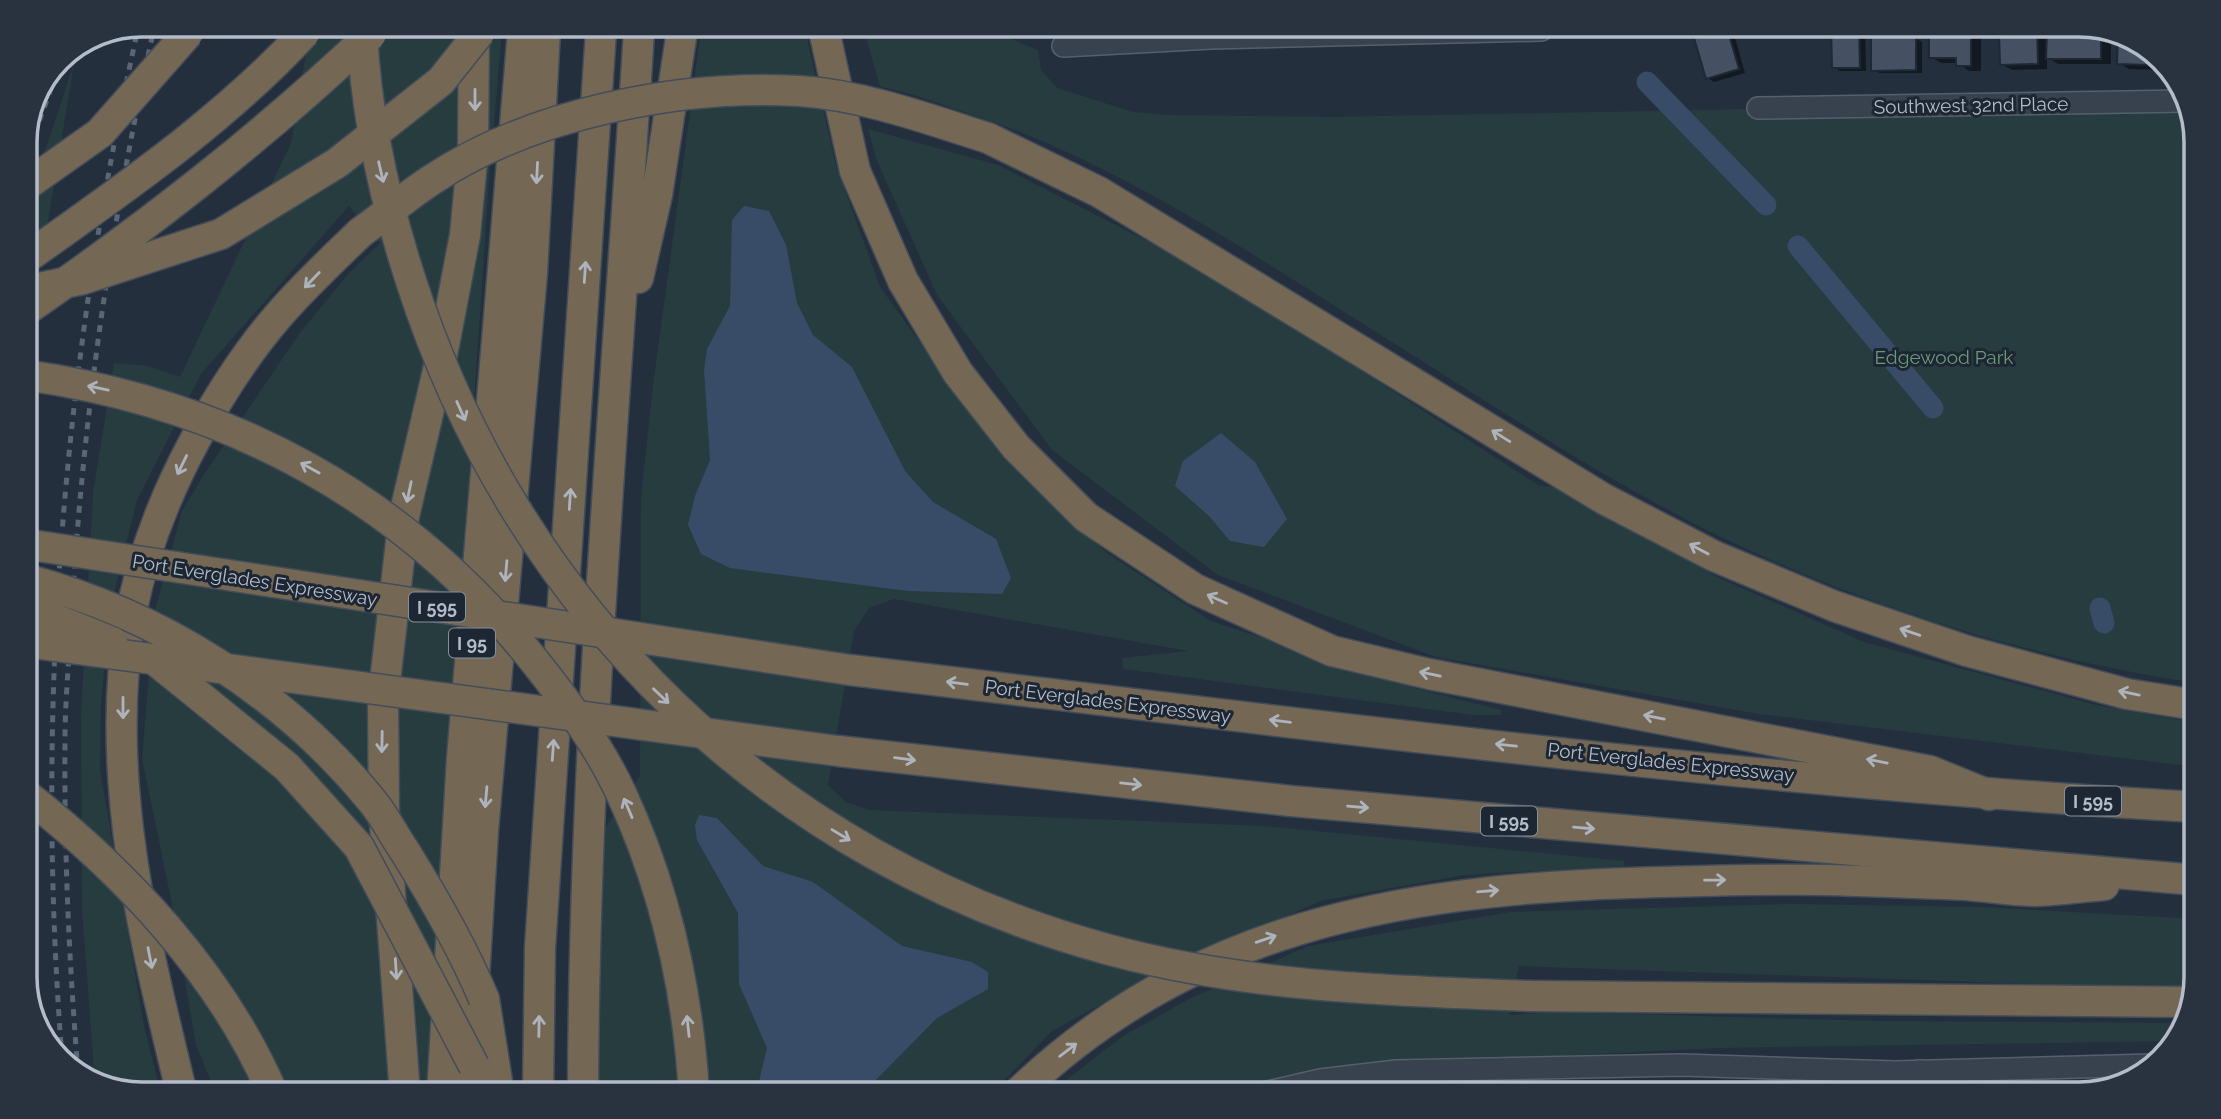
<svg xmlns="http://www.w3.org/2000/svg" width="2221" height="1119" font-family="Raleway,sans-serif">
  <rect width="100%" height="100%" fill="#242f3e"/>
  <!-- green -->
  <g fill="#263c3f">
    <path d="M1000 29 1004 36 1038 50 1041 70 1057 88 1133 112 1170 115 1331 117 2185 101 2196 134V683C2029 658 1861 606 1709 531 1600 477 1498 408 1395 344 1254 256 1117 160 958 110 933 102 907 91 880 87L864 30Z"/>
    <polygon points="805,30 836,165 880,287 1001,454 1107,553 1211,621 1418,689 1501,710 1501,715 1473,715 1123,669 1122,658 1188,651 894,599 869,608 854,631 828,785 846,802 870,810 1265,826 1624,861 1625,866 1464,875 1320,901 1138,984 1052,1031 991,1094 669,1094 666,1082 635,1080 633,1094 595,1094 605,828 640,776 641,497 653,385 701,31"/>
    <polygon points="502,31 489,180 428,1094 216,1094 196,1045 170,894 142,759 154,614 182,511 203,476 299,334 349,273 380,243 349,206 201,374 137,500 110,609 101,703 100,770 144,1026 161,1094 141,1094 95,1084 82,909 81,714 93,493 114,363 148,366 180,377 291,143 309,35 305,32"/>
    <polygon points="74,64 25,360 25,210"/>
    <polygon points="868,129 998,165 1212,274 1538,485 1553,487 1717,577 1864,642 2096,705 2196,723 2196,767 1759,714 1436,657 1218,575 1052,450 937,295 877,161"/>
    <polygon points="1791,904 1981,907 2196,919 2196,978 2195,986 2090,986 1519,966 1509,1015 1555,1012 1879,1021 2186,1023 2174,1041 1717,1048 1318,1068 1224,1094 1048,1094 1123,1036 1191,998 1308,946 1510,912"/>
  </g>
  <!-- water -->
  <g fill="#394c67">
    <polygon points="744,206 769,211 786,245 797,303 813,335 852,367 905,471 933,502 996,539 1011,578 1002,594 908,591 730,568 701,554 688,525 695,496 710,460 704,370 707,349 730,306 732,220"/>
    <polygon points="1221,433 1255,462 1287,519 1264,547 1230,541 1209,516 1175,486 1183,461"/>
    <polygon points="699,815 717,818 763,866 813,882 902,946 972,962 988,972 988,989 937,1018 862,1094 756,1094 767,1048 739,984 738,913 697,840 695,825"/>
  </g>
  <!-- shadow -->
  <g fill="#0007">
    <polygon points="1865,25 1866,71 1840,71 1834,67 1833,26"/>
    <polygon points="1931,25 1981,25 1981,71 1969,71 1958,63 1941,63 1931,57"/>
    <polygon points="2010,25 2103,30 2111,35 2111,64 2058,64 2047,57 2047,69 2012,70 2001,64"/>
    <polygon points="1727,30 1734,34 1745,73 1714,82 1708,78"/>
    <polygon points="2131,36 2158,60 2158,70 2129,69 2119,63"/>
    <polygon points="1915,38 1922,42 1922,73 1880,73 1873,70"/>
  </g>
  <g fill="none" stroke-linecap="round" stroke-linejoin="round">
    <!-- canal -->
    <g stroke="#394c67" stroke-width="21">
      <polyline points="1647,82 1766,205"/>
      <polyline points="1798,246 1933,408"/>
      <polyline points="2100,608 2104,623"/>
    </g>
  </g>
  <!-- building -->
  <g fill="#455162" stroke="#1f2835" stroke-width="2">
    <polygon points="1859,25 1860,68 1832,68 1831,26"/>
    <polygon points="1929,25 1971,25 1971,66 1956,66 1956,58 1929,58"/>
    <polygon points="2008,25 2037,25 2038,64 2000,65 1999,33 2008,33"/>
    <polygon points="2047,27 2101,29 2101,59 2046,59"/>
    <polygon points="1727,28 1739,69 1706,79 1694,38"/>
    <polygon points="2118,33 2131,36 2149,52 2148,65 2117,64"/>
    <polygon points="1871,37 1916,37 1916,70 1871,71"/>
  </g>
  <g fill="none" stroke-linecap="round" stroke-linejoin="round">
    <!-- minor casing -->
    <g stroke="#565f6c" stroke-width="24">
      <g id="minor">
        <polyline points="1063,46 1211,38 1541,30 1547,27"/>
        <polyline points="1758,108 2185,101"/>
        <polyline points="1425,1071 1425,1094"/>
        <polyline points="1920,1071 1931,1094"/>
        <polyline points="1259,1094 1320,1080 1396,1071 1682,1065 1895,1072 2153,1065"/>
        <polyline points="1911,1094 1920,1071"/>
      </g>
    </g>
    <!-- highway casing -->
    <g stroke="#434c59" stroke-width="33">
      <g id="highway">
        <polyline points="824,30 855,171 903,281 958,373 1016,447 1086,517 1195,589 1332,651 1429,674 1930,771 1989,795"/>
        <polyline points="988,138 1099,192 1604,499 1714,556 1834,606 1967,651 2127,694 2196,705"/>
        <polyline points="638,278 657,195 682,31"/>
        <path d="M850 670C1298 723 1746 782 2196 807"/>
        <polyline points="838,751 1291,801 2196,880"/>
        <polyline points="1531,996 2191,1002"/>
        <polyline points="484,999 499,1094"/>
        <path d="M182 1094C145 942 103 777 130 620 141 557 164 498 194 442 218 397 246 353 279 315 304 286 333 259 361 232"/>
        <polyline points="405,1094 384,811 383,699 404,516 444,345 465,235 473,151 474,32"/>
        <polyline points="442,1094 462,758 523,31"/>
        <polyline points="467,1094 483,831 532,273 545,31"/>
        <polyline points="538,1094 540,948 601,31"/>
        <path d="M583 1094C584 739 617 385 639 31"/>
        <path d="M1017 1094C1190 927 1397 891 1629 883 1694 881 1759 879 1824 880 1871 881 1919 883 1967 885 1990 887 2013 891 2036 891 2058 890 2081 887 2104 885"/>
      </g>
    </g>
    <!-- minor -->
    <use href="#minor" stroke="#38414e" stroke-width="21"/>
    <!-- highway -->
    <use href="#highway" stroke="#746855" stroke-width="30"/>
    <!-- rail -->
    <g stroke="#5a6575" stroke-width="5" stroke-dasharray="7 7" stroke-linecap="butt">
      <polyline points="25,160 63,56"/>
      <path d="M62 1058C35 713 62 371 137 33"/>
      <path d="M78 1072C69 962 64 851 65 740 65 701 69 662 71 624 82 424 110 228 153 33"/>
    </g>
    <!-- highway-bridge casing -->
    <g stroke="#434c59" stroke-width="33" stroke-linecap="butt">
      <g id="highway-bridge">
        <path d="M362 32C366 117 385 201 411 281 518 613 773 859 1110 950 1248 987 1390 991 1531 996"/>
        <polyline points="25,186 100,133 188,33"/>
        <path d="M361 232C385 215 408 195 433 179 533 113 680 84 799 91 863 95 928 119 988 138"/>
        <path d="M25 259C123 189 223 121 305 32"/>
        <polyline points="25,291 83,279 221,234 337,163 441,81 480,32"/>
        <path d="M25 311C149 225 261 138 371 34"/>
        <path d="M25 375C231 404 406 499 536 663 568 703 599 746 621 793 665 888 688 991 694 1094"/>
        <polyline points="25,544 850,670"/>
        <path d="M25 579C159 614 284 693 372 801 384 815 393 834 404 850 434 898 462 946 484 999"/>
        <polyline points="25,607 112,642"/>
        <polyline points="25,642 838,751"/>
        <polyline points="155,660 287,767 359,847 474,1066"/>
        <path d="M25 794C126 873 222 975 273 1094"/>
      </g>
    </g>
    <!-- highway-bridge -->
    <use href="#highway-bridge" stroke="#746855" stroke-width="30"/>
  </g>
  <!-- one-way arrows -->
  <defs><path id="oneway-shaft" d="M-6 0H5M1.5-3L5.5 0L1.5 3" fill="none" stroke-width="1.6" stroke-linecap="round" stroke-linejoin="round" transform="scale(1.75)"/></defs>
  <g stroke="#aeb4bd">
    <use href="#oneway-shaft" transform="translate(475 100) rotate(90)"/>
    <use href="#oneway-shaft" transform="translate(381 172) rotate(77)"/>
    <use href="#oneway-shaft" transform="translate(537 173) rotate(93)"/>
    <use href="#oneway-shaft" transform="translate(585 272) rotate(-86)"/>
    <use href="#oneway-shaft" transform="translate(312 280) rotate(134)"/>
    <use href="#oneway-shaft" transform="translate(98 388) rotate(-168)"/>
    <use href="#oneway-shaft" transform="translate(461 411) rotate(66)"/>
    <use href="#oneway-shaft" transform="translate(1501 436) rotate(-148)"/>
    <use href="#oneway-shaft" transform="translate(182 465) rotate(116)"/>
    <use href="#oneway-shaft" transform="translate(310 468) rotate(-151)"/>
    <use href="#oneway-shaft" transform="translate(409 492) rotate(102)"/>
    <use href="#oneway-shaft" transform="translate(570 499) rotate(-86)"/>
    <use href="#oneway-shaft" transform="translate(1699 549) rotate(-152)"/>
    <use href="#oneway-shaft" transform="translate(506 571) rotate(95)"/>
    <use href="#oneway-shaft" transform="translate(1217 599) rotate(-156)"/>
    <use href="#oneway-shaft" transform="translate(1910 632) rotate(-161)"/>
    <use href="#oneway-shaft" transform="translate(1430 674) rotate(-168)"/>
    <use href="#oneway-shaft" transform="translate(957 683) rotate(-173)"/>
    <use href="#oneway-shaft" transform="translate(2129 693) rotate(-168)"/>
    <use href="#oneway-shaft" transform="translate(661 696) rotate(44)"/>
    <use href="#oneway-shaft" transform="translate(123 708) rotate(90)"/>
    <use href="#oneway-shaft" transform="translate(1654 717) rotate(-169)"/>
    <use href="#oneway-shaft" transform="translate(1280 721) rotate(-173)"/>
    <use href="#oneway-shaft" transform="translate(382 742) rotate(91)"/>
    <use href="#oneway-shaft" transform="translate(1506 745) rotate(-174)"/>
    <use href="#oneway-shaft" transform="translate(553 750) rotate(-86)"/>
    <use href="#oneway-shaft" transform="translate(905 759) rotate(7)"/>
    <use href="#oneway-shaft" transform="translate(1877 761) rotate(-169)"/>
    <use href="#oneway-shaft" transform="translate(1131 784) rotate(6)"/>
    <use href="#oneway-shaft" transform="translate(486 797) rotate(95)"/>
    <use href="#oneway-shaft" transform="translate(1358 807) rotate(5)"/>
    <use href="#oneway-shaft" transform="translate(628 808) rotate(-113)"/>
    <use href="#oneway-shaft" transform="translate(1584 828) rotate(5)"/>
    <use href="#oneway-shaft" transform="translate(841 835) rotate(31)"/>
    <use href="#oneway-shaft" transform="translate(1715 880) rotate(-1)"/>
    <use href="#oneway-shaft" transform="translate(1488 891) rotate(-5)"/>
    <use href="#oneway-shaft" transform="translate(1266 939) rotate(-19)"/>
    <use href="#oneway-shaft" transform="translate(150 958) rotate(79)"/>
    <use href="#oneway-shaft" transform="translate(396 969) rotate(86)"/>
    <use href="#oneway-shaft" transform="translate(539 1026) rotate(-89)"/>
    <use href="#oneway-shaft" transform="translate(688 1026) rotate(-96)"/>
    <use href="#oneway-shaft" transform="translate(1068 1050) rotate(-37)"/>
  </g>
  <g text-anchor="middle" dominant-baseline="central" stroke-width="6" stroke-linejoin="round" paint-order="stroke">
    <!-- shield labels -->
    <g fill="#1d2633" stroke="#878f9c" stroke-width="2">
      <rect x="409" y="592.5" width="56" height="29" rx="5"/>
      <rect x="449" y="628.5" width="46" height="29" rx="5"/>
      <rect x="2065" y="786.5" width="56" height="29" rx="5"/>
      <rect x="1481" y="806.5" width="56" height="29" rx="5"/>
    </g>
    <g font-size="18" font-weight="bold" fill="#b4bcc9">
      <text x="437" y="607">I 595</text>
      <text x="472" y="643">I 95</text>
      <text x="2093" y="801">I 595</text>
      <text x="1509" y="821">I 595</text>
    </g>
    <!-- street labels -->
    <g font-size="19" fill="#b4bcc9" stroke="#1d2633">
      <text transform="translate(1971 105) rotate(-1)">Southwest 32nd Place</text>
      <text transform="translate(255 580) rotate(9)">Port Everglades Expressway</text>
      <text transform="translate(1108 701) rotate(7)">Port Everglades Expressway</text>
      <text transform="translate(1671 762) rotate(6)">Port Everglades Expressway</text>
    </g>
    <!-- park labels -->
    <g font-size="19" fill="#6b9a76" stroke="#1d2633">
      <text x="1944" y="357">Edgewood Park</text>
    </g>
  </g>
  <!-- crop -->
  <path d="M0 0H2221V1119H0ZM142 37H2079A105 105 0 0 1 2184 142V977A105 105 0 0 1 2079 1082H142A105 105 0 0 1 37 977V142A105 105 0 0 1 142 37Z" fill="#29323f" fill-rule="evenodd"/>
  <path fill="none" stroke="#b4bcc9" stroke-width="3.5" d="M142 37H2079A105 105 0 0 1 2184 142V977A105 105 0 0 1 2079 1082H142A105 105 0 0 1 37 977V142A105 105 0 0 1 142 37Z"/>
</svg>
